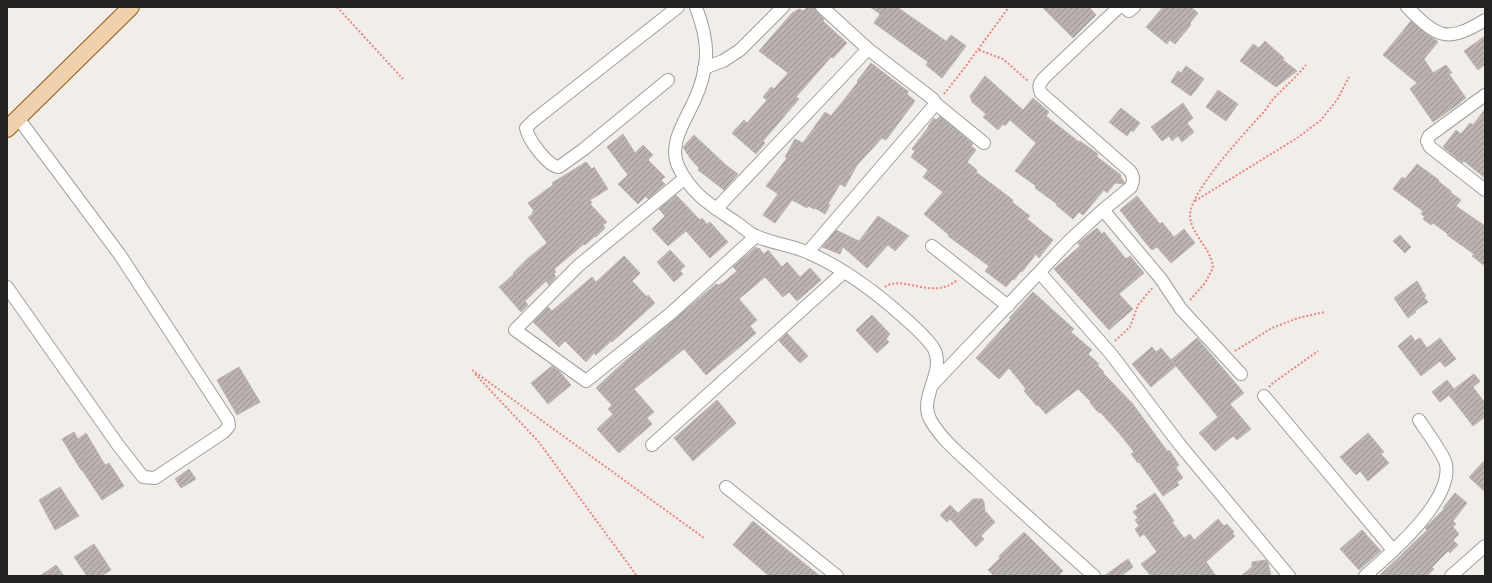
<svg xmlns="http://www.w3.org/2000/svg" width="1492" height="583" font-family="'Titillium Web',sans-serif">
  <defs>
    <pattern id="building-hatch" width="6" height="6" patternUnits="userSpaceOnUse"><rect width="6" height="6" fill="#bab3b0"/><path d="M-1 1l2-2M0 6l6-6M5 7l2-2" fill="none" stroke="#97918f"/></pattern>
  </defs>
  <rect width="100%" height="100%" fill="#f1eeea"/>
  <!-- building -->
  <g fill="url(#building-hatch)" stroke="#c1b5ae">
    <polygon points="807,7 815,7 817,12 824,19 823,21 847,43 833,58 831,57 796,97 799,99 763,141 765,143 756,154 732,133 744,120 747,123 767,100 763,97 771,87 774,89 788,73 759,51 792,13 799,9 804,11"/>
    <polygon points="870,7 897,7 946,41 951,35 966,46 942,78 926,65 928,62 874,23 880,14"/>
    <polygon points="1042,7 1089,7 1096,15 1073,38"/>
    <polygon points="1163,7 1191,7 1198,13 1190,23 1191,25 1175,44 1170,40 1167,44 1146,27"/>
    <polygon points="1411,21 1438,42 1424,59 1433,73 1446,65 1452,73 1449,74 1466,98 1460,102 1460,103 1433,122 1410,89 1417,83 1383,55"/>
    <polygon points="1485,36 1485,64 1478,70 1464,51"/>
    <polygon points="1265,41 1284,58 1283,60 1297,71 1276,87 1240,61 1253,44 1259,48"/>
    <polygon points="871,63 909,92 907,94 915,101 886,140 882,138 857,165 845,187 840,184 828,204 830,205 825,214 815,208 814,209 808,206 807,208 792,200 775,223 763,215 778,194 766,186 787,158 785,157 795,139 803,143 825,112 831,116 858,82 857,81"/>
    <polygon points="1186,66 1204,79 1191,96 1171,82 1178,71 1181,73"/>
    <polygon points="985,76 1023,110 1033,98 1049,112 1046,116 1079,142 1080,141 1098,154 1097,157 1121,175 1120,176 1125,183 1123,184 1115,183 1107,193 1104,190 1083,215 1079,212 1073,219 1056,205 1057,204 1035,188 1036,186 1015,171 1036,143 1010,120 1005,126 1003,124 998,130 983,117 986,114 972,102 970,96"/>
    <polygon points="1218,90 1238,104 1226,121 1206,107"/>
    <polygon points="1183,103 1193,118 1187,123 1194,132 1182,142 1178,136 1172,141 1169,136 1162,141 1151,127"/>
    <polygon points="1121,108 1140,123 1133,132 1131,130 1127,136 1109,122"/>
    <polygon points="1485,109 1485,178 1464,161 1462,163 1443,147 1456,130 1461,134 1470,123 1473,125"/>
    <polygon points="940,116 973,144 971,146 976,150 967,162 977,170 976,172 1013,200 1012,202 1030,216 1027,219 1053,240 1039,258 1036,254 1022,272 1021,271 1014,280 1013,279 1006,287 985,271 989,266 948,236 949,235 924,214 943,192 923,177 928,170 911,157 915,151 912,149 929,126 928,126 934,118 936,120"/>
    <polygon points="623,134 635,153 643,145 653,155 648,160 665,177 661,180 665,184 648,199 646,196 638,204 618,184 628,175 607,147"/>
    <polygon points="694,135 727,166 738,174 724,190 698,170 699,168 690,158 683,147"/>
    <polygon points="586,162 592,169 594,167 608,189 590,200 592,203 590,204 607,222 603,225 605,228 596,237 595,236 585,245 584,244 554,269 556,272 554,274 556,277 549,285 546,281 525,301 528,305 521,312 499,287 514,274 513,273 527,259 547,243 528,217 533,214 532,212 534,211 528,203 553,185 552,183"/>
    <polygon points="1417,164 1439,180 1438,181 1451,191 1450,192 1461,200 1456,206 1485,226 1485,266 1472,256 1474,254 1447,235 1448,234 1433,223 1431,225 1423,219 1425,217 1421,214 1423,211 1393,189 1402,177 1405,179"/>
    <polygon points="676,195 700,220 702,218 707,224 710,222 728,242 710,258 686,231 668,246 652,229 665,216 659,209"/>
    <polygon points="1137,196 1160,224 1162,222 1174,237 1184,229 1195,243 1171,263 1157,247 1152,250 1145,242 1120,210"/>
    <polygon points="878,216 909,236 895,251 888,245 867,268 843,247 840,254 822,247 836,230 859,241"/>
    <polygon points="1097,228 1102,234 1104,232 1126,259 1130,256 1144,273 1119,294 1133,309 1109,330 1054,269 1080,246 1078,243"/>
    <polygon points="1400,235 1411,247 1405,253 1393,241"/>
    <polygon points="756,247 758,249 759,248 764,254 768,250 782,267 787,262 800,277 810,268 821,280 797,301 789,292 783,297 765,277 739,299 757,320 750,326 756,333 735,351 706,375 684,349 634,389 654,412 647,418 652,424 619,453 597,429 613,414 608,409 612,405 596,388 625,361 716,284 718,285 724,282 737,271 733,267"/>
    <polygon points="670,250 685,266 680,271 683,274 674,282 657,262"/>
    <polygon points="624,256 640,273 632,281 647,297 648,295 655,303 612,342 611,341 596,355 594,353 586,362 565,341 559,347 533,322 548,307 552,311 592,277 596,282"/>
    <polygon points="1417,281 1422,289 1421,289 1426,296 1424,297 1428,302 1415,311 1416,312 1408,318 1394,298"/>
    <polygon points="1033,292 1074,329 1071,332 1092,350 1088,354 1099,364 1097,365 1104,372 1103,373 1132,403 1168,452 1169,450 1179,465 1176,468 1183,478 1177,482 1179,485 1163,496 1139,462 1138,463 1131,454 1134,452 1119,433 1100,412 1099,413 1090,403 1091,402 1078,389 1046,414 1038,405 1037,406 1024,391 1026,389 1009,368 999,379 976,358 1011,319 1009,318"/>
    <polygon points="872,315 890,334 886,339 889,342 877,353 856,330"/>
    <polygon points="787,333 808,356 800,363 779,341"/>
    <polygon points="1411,335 1415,341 1420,338 1427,348 1440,338 1456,359 1445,367 1440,361 1421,376 1398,346"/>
    <polygon points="1197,338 1244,393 1230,404 1251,429 1237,440 1233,436 1215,451 1199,433 1218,417 1171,360"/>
    <polygon points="1152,347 1156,352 1161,348 1176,366 1151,387 1132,364"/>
    <polygon points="552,366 560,372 571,385 548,404 531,383"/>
    <polygon points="239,367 260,402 237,415 217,380"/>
    <polygon points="1474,374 1480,381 1473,387 1485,403 1485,417 1473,426 1449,395 1440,402 1432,392 1447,380 1454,389"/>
    <polygon points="717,400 736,423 693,461 674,438"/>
    <polygon points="74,432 78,439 86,433 105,465 109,463 124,486 102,500 82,470 81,470 62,439"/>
    <polygon points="1368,433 1384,452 1381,454 1389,463 1368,481 1360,471 1356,475 1340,457"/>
    <polygon points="1485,460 1485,492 1469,477"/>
    <polygon points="189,469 196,479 181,488 175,479"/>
    <polygon points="60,487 79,516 55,530 39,500"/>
    <polygon points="1155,493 1174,521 1172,522 1184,538 1190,534 1194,540 1218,519 1224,526 1227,524 1234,532 1232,533 1235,536 1206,562 1216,576 1151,576 1141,564 1157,552 1144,534 1140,537 1135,529 1139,526 1135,520 1138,518 1133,512 1138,508 1136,506"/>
    <polygon points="1455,493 1467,503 1453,521 1456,524 1453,527 1459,534 1453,540 1458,545 1450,553 1448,551 1432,567 1434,569 1427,576 1379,576 1427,530 1425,528 1444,509 1443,508"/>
    <polygon points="973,499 982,499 984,502 985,511 995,522 981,536 984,539 976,547 950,519 947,522 940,515 950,505 958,513"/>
    <polygon points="753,521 775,540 820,576 769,576 733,545"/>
    <polygon points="1362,530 1381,551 1359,570 1340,549"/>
    <polygon points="1024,532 1063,571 1058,576 994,576 988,570 1000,558 999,556"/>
    <polygon points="94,544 111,570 101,576 87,576 74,557"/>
    <polygon points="1128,559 1133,567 1121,576 1104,576"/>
    <polygon points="1266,560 1268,563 1271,576 1241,576 1252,567 1252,562"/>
    <polygon points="56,565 64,576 40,576"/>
  </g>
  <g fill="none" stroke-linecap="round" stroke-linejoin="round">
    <!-- minor casing -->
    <g stroke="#9f9f9f" stroke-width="14">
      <g id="minor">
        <path d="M696 7C702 23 707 40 706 57 705 71 701 86 695 99 686 120 668 143 678 166 691 194 712 206 737 223 743 227 749 233 756 236 773 244 792 245 809 253 839 266 867 286 892 307 903 317 927 336 934 349 946 373 917 398 931 421 942 440 961 455 977 470 1015 506 1055 541 1094 576"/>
        <polyline points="822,7 868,49 933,99 935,103 984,143"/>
        <polyline points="1124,7 1129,11 1134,7"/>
        <path d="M1407 7C1437 37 1446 44 1485 20"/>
        <polyline points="704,68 723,61 740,50 783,7"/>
        <path d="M668 80 584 149 559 167C548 167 528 139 526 128L533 121 678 7"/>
        <polyline points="1485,95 1429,136 1427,141 1430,147 1485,190"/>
        <polyline points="685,178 578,266 515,330 586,381 670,314 756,236"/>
        <polyline points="716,209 868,49"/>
        <polyline points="1103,210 1161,279 1181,309 1241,374"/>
        <polyline points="932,246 1008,306"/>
        <polyline points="808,252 932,108 935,103"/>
        <polyline points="1040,273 1111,354 1180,445 1289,576"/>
        <polyline points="7,287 118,445 143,477 155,478 224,432 229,426 228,420 120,255 18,118"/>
        <path d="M934 383 1069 241 1103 210 1131 187C1134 180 1134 177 1130 171L1041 93C1037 85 1041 81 1047 75L1119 7"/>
        <polyline points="1264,396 1393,550"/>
        <polyline points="652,445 844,272"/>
        <polyline points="726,487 837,576"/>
        <path d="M1365 576C1390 554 1453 501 1446 464 1444 455 1425 429 1419 420"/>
        <polyline points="1451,576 1485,546"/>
      </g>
    </g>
    <!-- major casing -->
    <g stroke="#8c5c14" stroke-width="18">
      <polyline id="major" points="7,129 131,7"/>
    </g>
    <!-- path -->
    <g stroke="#e98682" stroke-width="2" stroke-dasharray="2 2" stroke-linecap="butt">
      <polyline points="337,7 403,79"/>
      <polyline points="979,50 1003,59 1028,81"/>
      <polyline points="944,94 963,70 1009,7"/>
      <polyline points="1195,201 1297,138 1321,120 1337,100 1349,77"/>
      <path d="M885 287C902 274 933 301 957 280"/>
      <path d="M1190 300 1205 283 1213 268C1212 249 1191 235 1190 216 1189 193 1243 135 1259 117 1265 112 1269 104 1274 98 1285 87 1296 77 1306 65"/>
      <polyline points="1115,341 1130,327 1138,305 1153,287"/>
      <polyline points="1235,351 1272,328 1298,318 1325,312"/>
      <polyline points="472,370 704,538"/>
      <polyline points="475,374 538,441 637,576"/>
      <polyline points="1269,387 1273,383 1318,351"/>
    </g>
    <!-- minor -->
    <use href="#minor" stroke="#fff" stroke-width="12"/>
    <!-- major -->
    <use href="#major" stroke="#f1d0ae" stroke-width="16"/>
  </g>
  <!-- border -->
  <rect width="1492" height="583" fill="none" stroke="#222222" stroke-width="16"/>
</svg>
